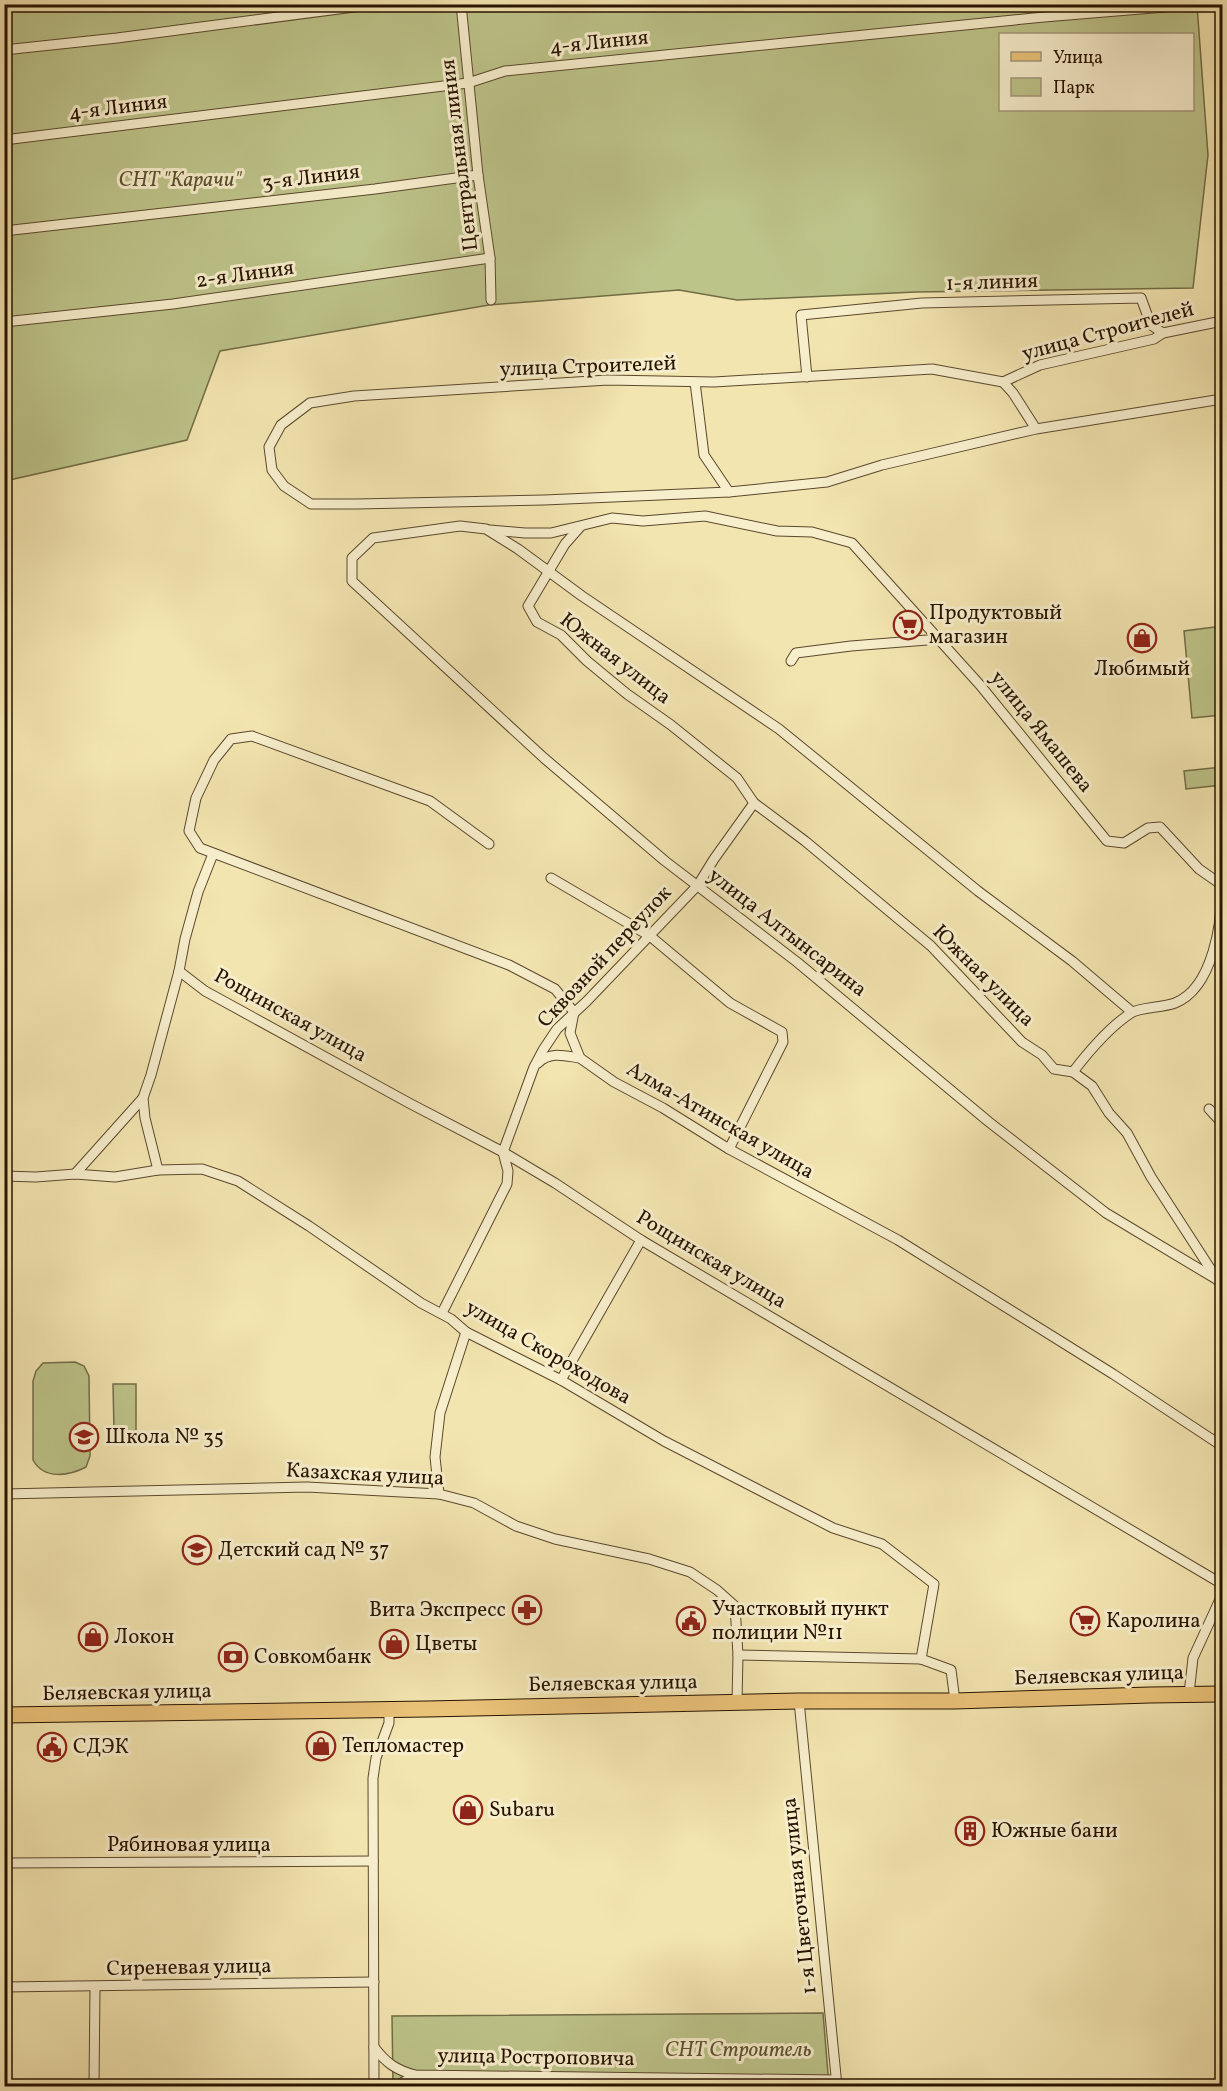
<svg xmlns="http://www.w3.org/2000/svg" width="1227" height="2091" font-family="Vollkorn,serif">
  <rect width="100%" height="100%" fill="#f3e5b0"/>
  <filter id="stains"><feTurbulence type="fractalNoise" baseFrequency=".00333" numOctaves="4"/><feColorMatrix values="0 0 0 0 .2 0 0 0 0 .09 0 0 0 0 .02 0 0 0 .5 -.17"/></filter>
  <radialGradient id="worn" r=".72"><stop offset=".6" stop-color="#630" stop-opacity="0"/><stop offset="1" stop-color="#630" stop-opacity=".3"/></radialGradient>
  <!-- green -->
  <g fill="#bdc48a" stroke="#726c45" stroke-width="1.5" fill-rule="evenodd">
    <path d="M4 5H1197L1208 155 1193 288 916 292 737 300 679 290 489 305 220 351 187 440 5 481ZM1000 34H1192V110H1000Z"/>
    <polygon points="1222,626 1222,715 1192,718 1184,631"/>
    <polygon points="1222,767 1222,785 1186,789 1184,771"/>
    <path d="M75 1362 84 1366 89 1376 90 1456 86 1467C69 1476 44 1480 33 1460V1381L36 1371 43 1363Z"/>
    <polygon points="113,1384 136,1384 136,1431 114,1431"/>
    <polygon points="823,2013 829,2086 393,2086 392,2016"/>
  </g>
  <g fill="none" stroke-linecap="round" stroke-linejoin="round">
    <!-- street casing -->
    <g stroke="#5b482c" stroke-width="11">
      <g id="street">
        <polyline points="461,4 478,175 490,258 491,300"/>
        <polyline points="4,50 117,38 377,4"/>
        <polyline points="4,140 468,83 505,71 1044,17 1201,4"/>
        <polyline points="4,231 375,189 478,175"/>
        <polyline points="4,322 173,304 490,258"/>
        <polyline points="807,377 801,315 922,303 1141,298 1151,325 1163,333"/>
        <polyline points="695,382 704,455 729,492"/>
        <polyline points="1003,382 1040,365 1154,339 1163,333 1222,321"/>
        <polyline points="1036,429 1013,393 1003,382 932,369 714,382 608,380 354,396 310,403 281,425 269,447 272,470 284,486 311,504 357,504 544,500 729,492 827,482 882,465 1036,429 1222,399"/>
        <polyline points="580,527 565,544 528,606 537,622 561,635 587,661 627,694 671,725 737,778 754,803 805,841 931,946 1022,1042 1042,1055 1054,1069 1073,1072 1092,1086 1109,1113 1127,1133 1151,1177 1215,1276"/>
        <polyline points="490,530 525,533 551,533 612,518 643,521 705,516 777,531 812,532 852,543 980,685 1107,841 1124,843 1148,828 1160,827 1199,869 1222,885"/>
        <polyline points="791,661 796,653 851,646 940,639"/>
        <polyline points="489,844 430,801 252,736 231,739 214,760 196,798 189,831 200,848 509,965 555,989 574,1012 570,1033 580,1058 614,1082 663,1108 729,1149 898,1240 1113,1374 1222,1446"/>
        <polyline points="551,878 650,936 730,1003 782,1032 783,1042 729,1149"/>
        <polyline points="179,971 205,991 409,1103 503,1152 555,1183 641,1240 1222,1584"/>
        <polyline points="1132,1012 1072,961 978,891 779,729 582,596 518,549 486,529 460,526 373,538 352,558 352,581 544,758 665,861 797,962 989,1122 1106,1213 1216,1279 1222,1284"/>
        <path d="M538 1063C550 1051 565 1056 580 1058"/>
        <path d="M1073 1072C1089 1051 1108 1028 1131 1013 1140 1007 1162 1008 1175 1003 1213 988 1223 921 1221 885"/>
        <polyline points="1209,1109 1222,1123"/>
        <polyline points="158,1170 145,1118 143,1098 151,1075 179,971 185,939 198,892 213,854"/>
        <polyline points="75,1174 143,1098"/>
        <polyline points="4,1176 36,1177 75,1174 115,1177 158,1170 202,1169 238,1181 309,1226 421,1303 451,1319 466,1332 561,1380 664,1441 833,1528 882,1544 934,1584 921,1659 951,1670 955,1701"/>
        <polyline points="442,1313 507,1184 508,1171 503,1152 534,1067 543,1050 557,1029 587,1001 698,885 714,859 754,803"/>
        <polyline points="561,1380 641,1240"/>
        <polyline points="4,1494 307,1487 439,1494 474,1503 516,1526 555,1539 649,1559 690,1572 717,1590 735,1606 738,1655 737,1702"/>
        <polyline points="439,1494 435,1457 440,1413 466,1332"/>
        <polyline points="738,1655 921,1659"/>
        <polyline points="1189,1694 1193,1658 1222,1595"/>
        <polyline points="799,1701 837,2086"/>
        <polyline points="4,1863 373,1861"/>
        <polyline points="4,1987 374,1982"/>
        <path d="M374 2047C386 2063 396 2070 415 2075L836 2080"/>
        <polyline points="94,2086 95,1987"/>
        <polyline points="374,2086 373,1778 376,1758 389,1723 389,1710"/>
        <polyline points="397,2086 415,2075"/>
      </g>
    </g>
    <!-- primary casing -->
    <g stroke="#281300" stroke-width="17">
      <polyline id="primary" points="4,1715 427,1709 799,1701 955,1701 1150,1695 1222,1694"/>
    </g>
    <!-- street -->
    <use href="#street" stroke="#f7eecc" stroke-width="9"/>
    <!-- primary -->
    <use href="#primary" stroke="#eac278" stroke-width="15"/>
  </g>
  <!-- icons -->
  <defs>
    <g id="supermarket-ring" transform="scale(1.5)"><circle r="9.5" fill="#f7eecc" stroke="#8f2418" stroke-width="1.5"/><path d="M-6-5.5h2.5l.6 2H6L4.5 2H-2.5L-4.4-4H-6ZM-1.5 3.2a1.3 1.3 0 1 0 .1 0ZM3 3.2a1.3 1.3 0 1 0 .1 0Z" fill="#8f2418"/></g>
    <g id="shop-ring" transform="scale(1.5)"><circle r="9.5" fill="#f7eecc" stroke="#8f2418" stroke-width="1.5"/><path d="M-5-2.5h2.3a2.7 3.5 0 0 1 5.4 0H5L5.5 6h-11ZM-1.5-2.5h3a1.5 2.3 0 0 0-3 0Z" fill="#8f2418"/></g>
    <g id="school-ring" transform="scale(1.5)"><circle r="9.5" fill="#f7eecc" stroke="#8f2418" stroke-width="1.5"/><path d="M0-5L7-2L0 1L-7-2ZM-4 1L0 2.5L4 1V4Q0 6-4 4Z" fill="#8f2418"/></g>
    <g id="pharmacy-ring" transform="scale(1.5)"><circle r="9.5" fill="#f7eecc" stroke="#8f2418" stroke-width="1.5"/><path d="M-2-6h4v4h4v4h-4v4h-4v-4h-4v-4h4Z" fill="#8f2418"/></g>
    <g id="civic-ring" transform="scale(1.5)"><circle r="9.5" fill="#f7eecc" stroke="#8f2418" stroke-width="1.5"/><path d="M-.6-6.5H3V-4.5H.6V-3L4-1V1h2V6H-6V1h2V-1L-.6-3ZM-1.2 2.5V6h2.4V2.5Z" fill="#8f2418"/></g>
    <g id="bank-ring" transform="scale(1.5)"><circle r="9.5" fill="#f7eecc" stroke="#8f2418" stroke-width="1.5"/><path d="M-6-4H6V4H-6ZM0-2.3a2.3 2.3 0 1 0 0 4.6a2.3 2.3 0 1 0 0-4.6Z" fill="#8f2418"/></g>
    <g id="building-ring" transform="scale(1.5)"><circle r="9.5" fill="#f7eecc" stroke="#8f2418" stroke-width="1.5"/><path d="M-4-6H4V6H1V3H-1V6H-4ZM-2.5-4.3h1.7v1.8h-1.7ZM.8-4.3h1.7v1.8H.8ZM-2.5-1h1.7V.8h-1.7ZM.8-1h1.7V.8H.8Z" fill="#8f2418"/></g>
  </defs>
  <g fill-rule="evenodd">
    <use href="#supermarket-ring" x="908" y="625"/>
    <use href="#shop-ring" x="1142" y="638"/>
    <use href="#school-ring" x="84" y="1437"/>
    <use href="#school-ring" x="197" y="1550"/>
    <use href="#pharmacy-ring" x="527" y="1610"/>
    <use href="#civic-ring" x="691" y="1621"/>
    <use href="#supermarket-ring" x="1085" y="1621"/>
    <use href="#shop-ring" x="93" y="1637"/>
    <use href="#shop-ring" x="394" y="1644"/>
    <use href="#bank-ring" x="233" y="1657"/>
    <use href="#shop-ring" x="321" y="1746"/>
    <use href="#civic-ring" x="52" y="1747"/>
    <use href="#shop-ring" x="468" y="1810"/>
    <use href="#building-ring" x="970" y="1831"/>
  </g>
  <g text-anchor="middle" dominant-baseline="central" stroke-width="6" stroke-linejoin="round" paint-order="stroke">
    <!-- street labels -->
    <g font-size="21" fill="#281300" stroke="#f7eecc">
      <text transform="translate(599 43) rotate(-6)">4-я Линия</text>
      <text transform="translate(118 108) rotate(-7)">4-я Линия</text>
      <text transform="translate(460 155) rotate(-97)">Центральная линия</text>
      <text transform="translate(311 178) rotate(-7)">3-я Линия</text>
      <text transform="translate(245 275) rotate(-8)">2-я Линия</text>
      <text transform="translate(992 283) rotate(-2)">1-я линия</text>
      <text transform="translate(1108 332) rotate(-15)">улица Строителей</text>
      <text transform="translate(588 367) rotate(-2)">улица Строителей</text>
      <text transform="translate(615 659) rotate(38)">Южная улица</text>
      <text transform="translate(1041 732) rotate(51)">улица Ямашева</text>
      <text transform="translate(787 933) rotate(38)">улица Алтынсарина</text>
      <text transform="translate(605 957) rotate(-47)">Сквозной переулок</text>
      <text transform="translate(983 976) rotate(45)">Южная улица</text>
      <text transform="translate(290 1016) rotate(29)">Рощинская улица</text>
      <text transform="translate(720 1121) rotate(30)">Алма-Атинская улица</text>
      <text transform="translate(711 1260) rotate(31)">Рощинская улица</text>
      <text transform="translate(548 1353) rotate(30)">улица Скороходова</text>
      <text transform="translate(365 1475) rotate(3)">Казахская улица</text>
      <text transform="translate(1099 1676) rotate(-2)">Беляевская улица</text>
      <text transform="translate(613 1684) rotate(-1)">Беляевская улица</text>
      <text transform="translate(127 1693) rotate(-1)">Беляевская улица</text>
      <text x="189" y="1845">Рябиновая улица</text>
      <text transform="translate(800 1896) rotate(-96)">1-я Цветочная улица</text>
      <text transform="translate(189 1968) rotate(-1)">Сиреневая улица</text>
      <text transform="translate(536 2058) rotate(1)">улица Ростроповича</text>
    </g>
    <!-- park labels -->
    <g font-size="21" font-style="italic" fill="#5c5130" stroke="#f7eecc">
      <text x="180" y="180">СНТ "Карачи"</text>
      <text x="738" y="2050">СНТ Строитель</text>
    </g>
    <!-- poi labels -->
    <g font-size="21" fill="#281300" stroke="#f7eecc" text-anchor="start">
      <text x="929" y="613">Продуктовый<tspan x="929" dy="24">магазин</tspan></text>
      <text x="1142" y="669" text-anchor="middle">Любимый</text>
      <text x="105" y="1437">Школа № 35</text>
      <text x="218" y="1550">Детский сад № 37</text>
      <text x="712" y="1609">Участковый пункт<tspan x="712" dy="24">полиции №11</tspan></text>
      <text x="506" y="1610" text-anchor="end">Вита Экспресс</text>
      <text x="1106" y="1621">Каролина</text>
      <text x="114" y="1637">Локон</text>
      <text x="415" y="1644">Цветы</text>
      <text x="254" y="1657">Совкомбанк</text>
      <text x="342" y="1746">Тепломастер</text>
      <text x="73" y="1747">СДЭК</text>
      <text x="489" y="1810">Subaru</text>
      <text x="991" y="1831">Южные бани</text>
    </g>
  </g>
  <!-- margin -->
  <rect width="1227" height="2091" fill="none" stroke="#f3e5b0" stroke-width="24"/>
  <rect x="6" y="6" width="1215" height="2079" fill="none" stroke="#281300" stroke-width="3"/>
  <rect x="12" y="12" width="1203" height="2067" fill="none" stroke="#281300" stroke-width="1.5"/>
  <!-- legend -->
  <rect x="999" y="33" width="195" height="78" fill="#f7eecc" stroke="#a4967a" stroke-width="1.5"/>
  <rect x="1011" y="52" width="30" height="9" fill="#eac278" stroke="#a4967a" stroke-width="1.5"/>
  <text x="1053" y="63" font-size="18" fill="#281300">Улица</text>
  <rect x="1011" y="78" width="30" height="18" fill="#bdc48a" stroke="#a4967a" stroke-width="1.5"/>
  <text x="1053" y="93" font-size="18" fill="#281300">Парк</text>
  <rect width="100%" height="100%" filter="url(#stains)"/>
  <rect width="100%" height="100%" fill="url(#worn)"/>
</svg>
